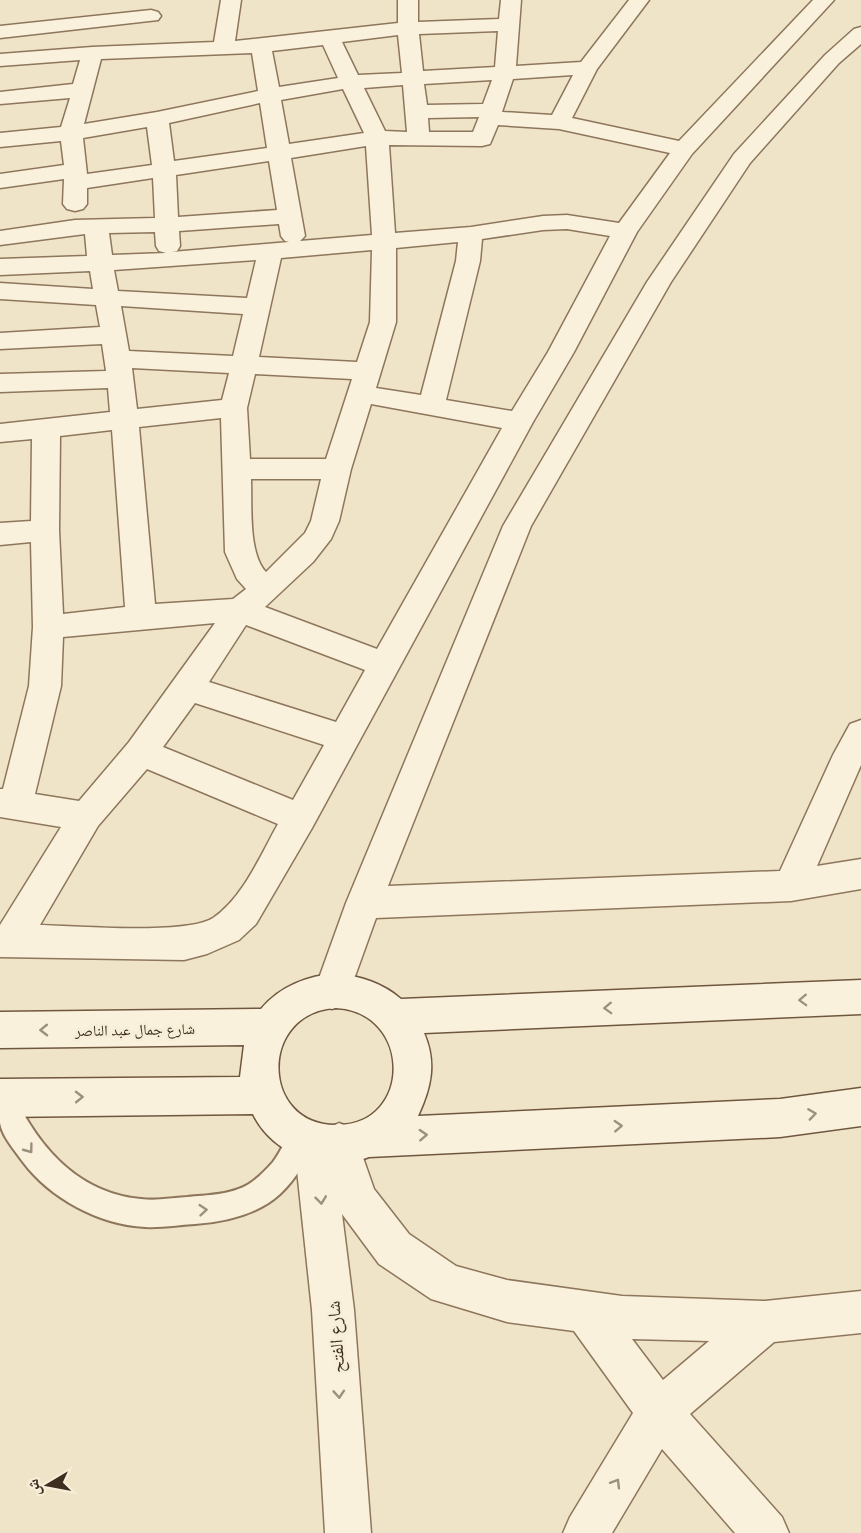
<svg xmlns="http://www.w3.org/2000/svg" width="861" height="1533" font-family="'Playfair Display','Noto Naskh Arabic',serif">
  <rect width="100%" height="100%" fill="#f0e4c8"/>
  <g fill="none" stroke-linecap="round" stroke-linejoin="round">
    <!-- service casing -->
    <g stroke="#8d765c" stroke-width="4">
      <path id="service" d="M2 1085 11 1089C36 1144 76 1193 141 1199 156 1201 171 1198 187 1197 207 1195 231 1195 249 1184 258 1178 266 1170 273 1162 283 1149 288 1130 303 1124L312 1128 316 1137C308 1158 296 1179 280 1194 257 1215 224 1222 195 1224 178 1225 161 1228 145 1227 99 1225 50 1198 23 1162 15 1151 2 1136 0 1123 0 1111 0 1098 0 1086Z"/>
    </g>
    <!-- minor casing -->
    <g stroke="#8d765c" stroke-width="3">
      <g id="minor">
        <path d="M221 0H241L235 41 398 23V0H418V22L499 19 501 0H521L516 66 581 62 629 0H649L597 69 572 118 679 141 813 0H834L692 154 637 232 574 352 533 422 312 828 256 924 239 940 207 954 184 960 0 957V925L61 827 0 817V789H3L29 686 33 627 31 542 0 545V523L31 521 32 439 0 442V424L110 412 108 388 0 392V374L106 371 102 344 0 349V333L100 327 96 305 0 299V283L93 289 90 271 0 275V259L87 256 85 234 0 245V231L75 220 155 218 153 178 87 188V204L83 209 75 211 67 209 63 204 64 179 0 188V174L64 165 61 141 0 147V133L61 127 70 98 0 104V92L73 84 80 60 0 66V54L92 47 214 42ZM498 31 495 67 423 71 419 34ZM398 35 402 73 358 75 342 42ZM323 45 338 78 279 87 272 51ZM252 53 258 91 157 112 84 124 101 59ZM573 75 552 115 502 112 513 79ZM492 80 483 104 427 105 424 84ZM403 85 407 132 385 131 364 88ZM343 89 364 133 289 144 281 100ZM260 103 267 148 174 161 169 123ZM479 117 473 132H429L428 118ZM498 125 559 129 670 153 619 223 567 215 543 216 471 227 395 233 389 145 482 146 490 144ZM147 127 152 165 87 174 83 138ZM366 146 372 235 300 241 305 236 291 158ZM269 161 277 210 178 217 176 175ZM279 224 281 236 285 241 289 242 172 252 177 251 180 246 179 231ZM567 229 610 236 548 352 512 411 446 400 480 261 482 239 543 230ZM155 232 156 246 159 251 166 253 112 255 109 233ZM458 242 456 261 421 395 376 388 396 322V248ZM372 250 370 322 357 362 259 357 281 258ZM256 260 247 298 118 291 114 270ZM121 306 243 314 233 356 129 351ZM132 368 229 373 222 400 137 409ZM255 374 352 379 326 459H250L247 408ZM371 404 502 428 377 649 265 607 313 562 331 539 339 521 351 469ZM221 418 225 552 237 579 246 589 233 599 155 604 139 427ZM112 430 125 607 63 614 59 530 60 436ZM251 479H321L311 521 305 533 266 572C248 553 252 505 251 479ZM215 623 129 742 79 801 35 794 61 686 63 637ZM246 625 365 670 336 722 209 682ZM195 703 324 745 293 800 163 747ZM147 769 278 824C261 854 243 898 213 918 186 935 76 926 40 925L98 826Z"/>
        <polygon points="151,10 158,12 161,16 158,20 0,38 0,26"/>
        <polygon points="861,27 861,44 839,63 750,163 671,282 531,526 388,886 780,871 833,755 850,724 861,720 861,765 817,866 861,859 861,889 791,901 376,918 345,1004 332,1009 319,1004 314,992 346,903 503,526 647,282 734,154 825,55 854,29"/>
        <path d="M314 1122 328 1128 339 1123 353 1129 374 1189 409 1234 456 1266 507 1280 622 1296 765 1301 861 1291V1333L774 1342 690 1414 782 1517 789 1533H735L662 1449 612 1533H563L570 1517 633 1413 574 1331 507 1322 431 1299 379 1264 342 1214 354 1310 371 1533H325L312 1310 294 1142 300 1128ZM632 1339 709 1341 663 1380Z"/>
      </g>
    </g>
    <!-- secondary casing -->
    <g stroke="#6f573f" stroke-width="3">
      <path id="secondary" d="M336 974C359 975 384 984 401 999L861 980V1014L424 1033C437 1063 431 1088 418 1116L780 1099 861 1088V1126L780 1137 369 1157C327 1174 273 1156 253 1114L0 1117V1079L240 1077 244 1045 0 1048V1012L261 1009C279 987 308 975 336 974ZM336 1008C412 1012 413 1124 338 1125 260 1127 258 1012 336 1008Z"/>
    </g>
    <!-- service -->
    <use href="#service" fill="#faf1dc" fill-rule="evenodd"/>
    <!-- minor -->
    <use href="#minor" fill="#faf1dc" fill-rule="evenodd"/>
    <!-- secondary -->
    <use href="#secondary" fill="#faf1dc" fill-rule="evenodd"/>
  </g>
  <!-- one-way arrows -->
  <defs><path id="oneway-chevron" d="M-2-3.5L2.5 0L-2 3.5" fill="none" stroke-width="1.6" stroke-linecap="round" stroke-linejoin="round" transform="scale(1.5)"/></defs>
  <g stroke="#9c907e">
    <use href="#oneway-chevron" transform="translate(803 1000) rotate(178)"/>
    <use href="#oneway-chevron" transform="translate(608 1008) rotate(178)"/>
    <use href="#oneway-chevron" transform="translate(44 1030) rotate(179)"/>
    <use href="#oneway-chevron" transform="translate(79 1097) rotate(-1)"/>
    <use href="#oneway-chevron" transform="translate(812 1114) rotate(-8)"/>
    <use href="#oneway-chevron" transform="translate(618 1126) rotate(-3)"/>
    <use href="#oneway-chevron" transform="translate(423 1135) rotate(-3)"/>
    <use href="#oneway-chevron" transform="translate(29 1149) rotate(53)"/>
    <use href="#oneway-chevron" transform="translate(321 1200) rotate(83)"/>
    <use href="#oneway-chevron" transform="translate(203 1210) rotate(-5)"/>
    <use href="#oneway-chevron" transform="translate(339 1394) rotate(86)"/>
    <use href="#oneway-chevron" transform="translate(616 1483) rotate(-59)"/>
  </g>
  <g text-anchor="middle" dominant-baseline="central" stroke-width="6" stroke-linejoin="round" paint-order="stroke">
    <!-- street labels -->
    <g font-size="15" fill="#3d2e20" stroke="#f7eed8">
      <text transform="translate(135 1029) rotate(-1)">شارع جمال عبد الناصر</text>
    </g>
    <!-- near-street labels -->
    <g font-size="18" fill="#3d2e20" stroke="#f7eed8">
      <text transform="translate(335 1337) rotate(-94)">شارع الفتح</text>
    </g>
  </g>
  <!-- north arrow -->
  <g transform="translate(48 1485) rotate(260)" stroke="#f7eed8" stroke-width="4.5" paint-order="stroke">
  <path d="M0-4.5L10 22L0 15L-10 22Z" fill="#3d2e20"/>
  <text y="-9" font-size="16" font-weight="bold" text-anchor="middle" fill="#3d2e20">ش</text>
  </g>
</svg>
